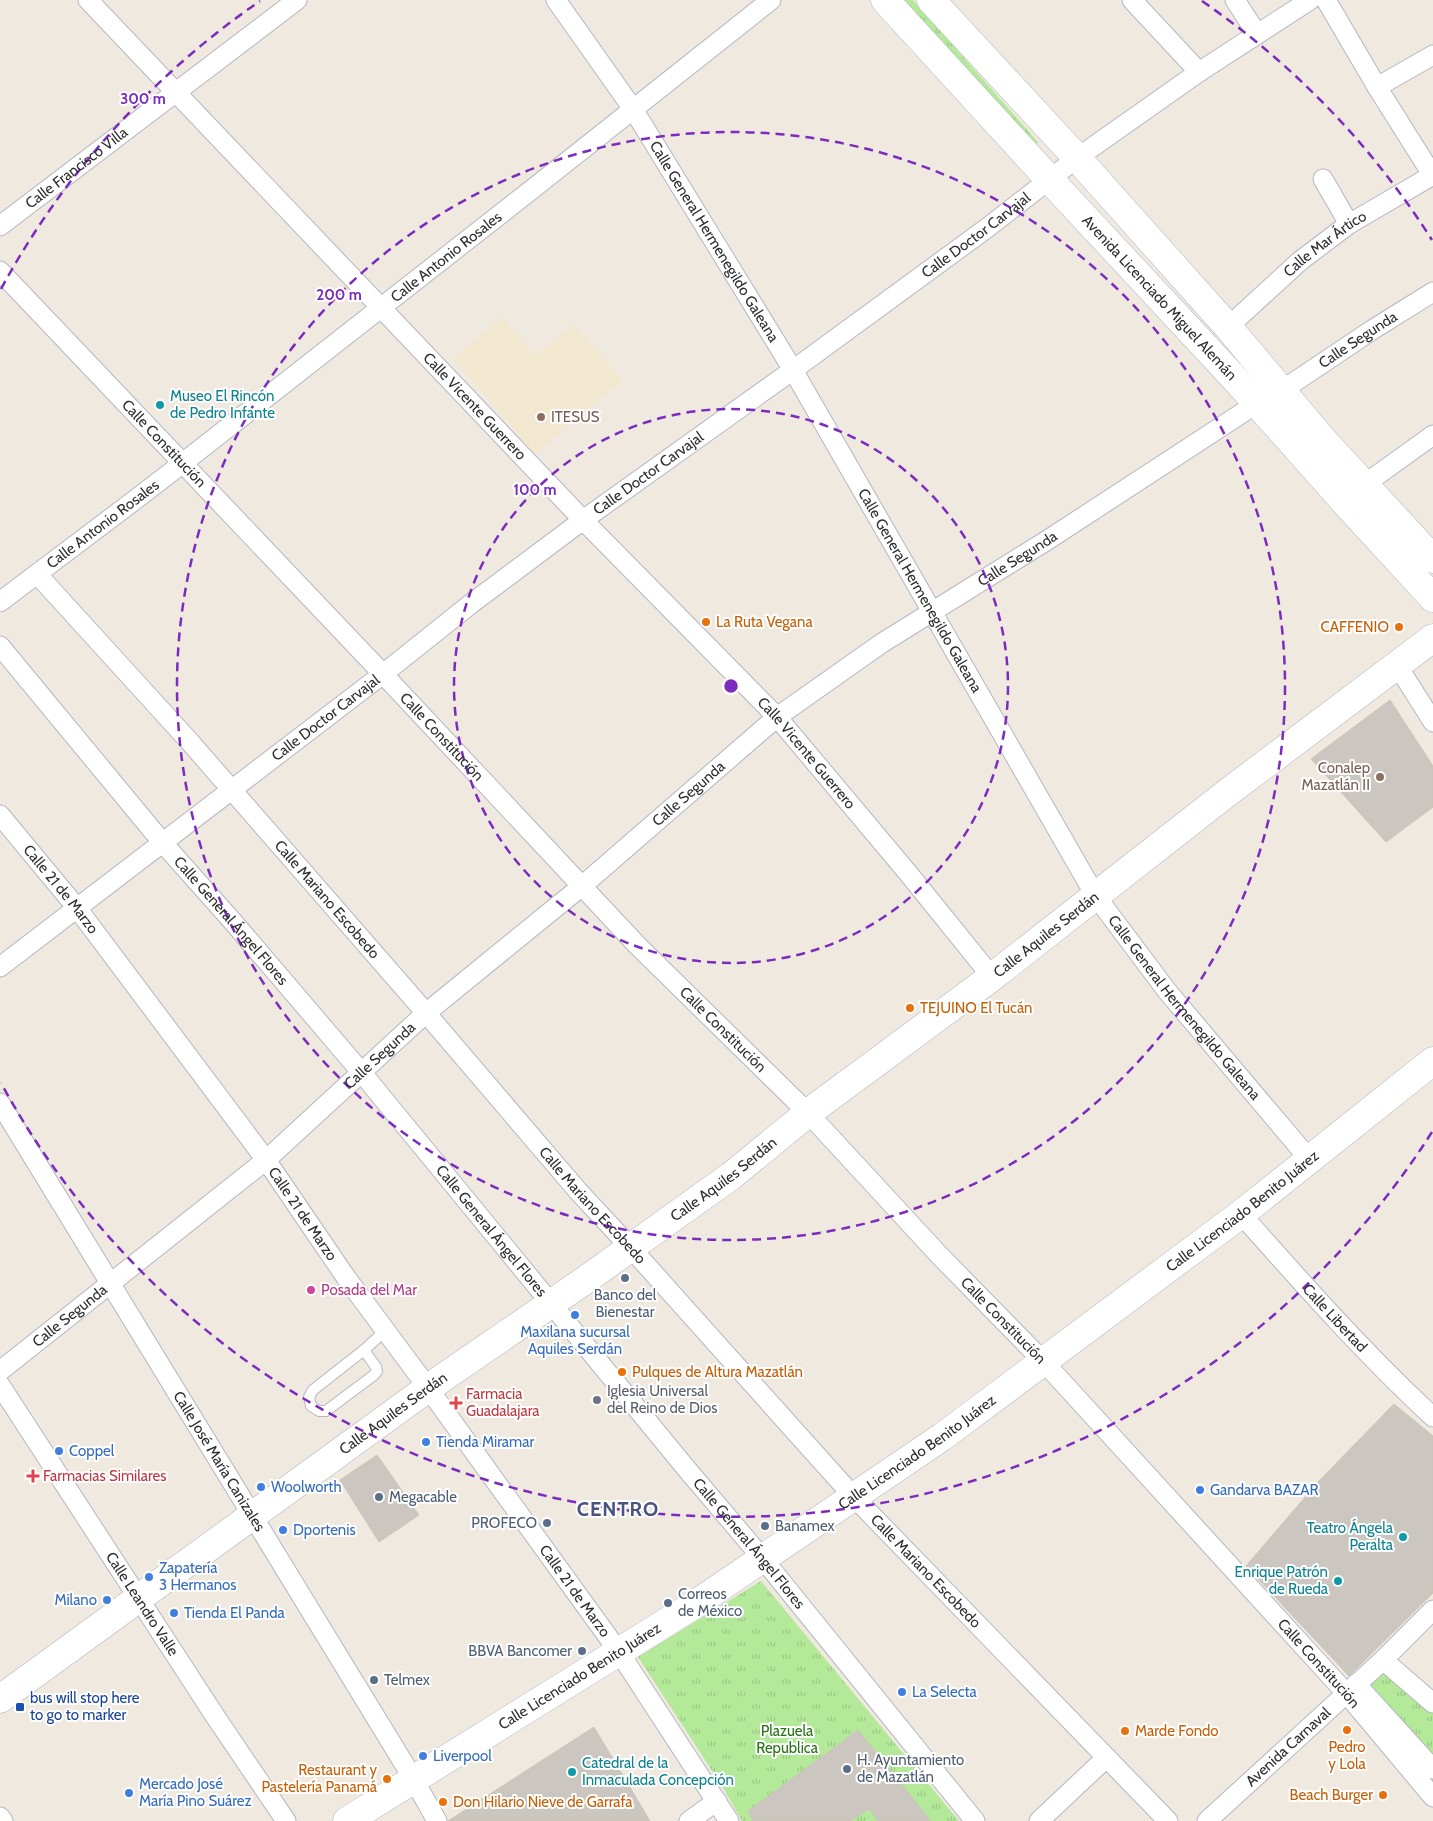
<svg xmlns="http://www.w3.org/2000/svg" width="1433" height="1821" font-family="Cabin,sans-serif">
  <defs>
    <pattern id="park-tufts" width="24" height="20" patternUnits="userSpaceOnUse" patternTransform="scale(1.25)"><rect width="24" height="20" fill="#b4e999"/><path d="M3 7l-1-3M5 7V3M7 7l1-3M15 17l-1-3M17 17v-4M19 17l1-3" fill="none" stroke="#9bc884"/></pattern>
  </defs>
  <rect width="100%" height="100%" fill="#f0e9e0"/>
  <!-- education -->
  <polygon fill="#f2e7cf" points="502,317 535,356 574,324 622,380 535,454 454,359"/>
  <!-- park -->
  <g fill="url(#park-tufts)">
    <polygon points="897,0 913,0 1038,142 1031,152"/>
    <polygon points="761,1581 959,1821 742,1821 722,1786 638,1657"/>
    <polygon points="1393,1665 1433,1695 1433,1787 1354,1698"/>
  </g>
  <!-- building -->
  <g fill="#cbc6bf" stroke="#ccc5b9">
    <polygon points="1390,700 1433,766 1433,807 1386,842 1311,759"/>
    <polygon points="1394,1404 1433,1436 1433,1593 1349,1676 1246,1566 1319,1481"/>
    <polygon points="377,1455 419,1515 379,1542 340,1480"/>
    <polygon points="594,1727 650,1821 448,1821"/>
    <polygon points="858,1730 931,1821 878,1821 869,1809 850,1821 753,1821 748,1811"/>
  </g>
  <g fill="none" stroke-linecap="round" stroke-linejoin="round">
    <!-- lane casing -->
    <g stroke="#b4b6c2" stroke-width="12">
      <polyline id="lane" points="364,1350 376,1367 377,1371 374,1375 326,1411 319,1411 311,1406 309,1397 313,1390 364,1350 386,1330"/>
    </g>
    <!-- street casing -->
    <g stroke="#b4b6c2" stroke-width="21">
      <g id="street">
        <path id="s1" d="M88 0 583 520 777 717 908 873 992 977"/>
        <path id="s2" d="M556 0 633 109 793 370 1095 895 1167 991 1310 1160"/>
        <polyline points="1132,0 1199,72"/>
        <polyline points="1235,0 1257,34"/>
        <polyline points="1326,0 1377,87 1433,176"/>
        <polyline points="1377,87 1433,55"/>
        <polyline points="1323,179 1349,224"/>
        <path id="s3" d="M0 226 297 0"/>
        <path id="s4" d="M0 271 383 674 637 945 808 1113 940 1256 1043 1361 1346 1693 1433 1797"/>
        <path id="s5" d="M1228 327 1300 261 1349 224 1433 175"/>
        <polyline points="1365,484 1433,435"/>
        <path id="s6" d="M37 574 190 742 426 1013 578 1191 630 1247 853 1496 1168 1821"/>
        <path id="s7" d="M0 602C61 555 123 510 184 462 381 309 576 155 771 0"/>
        <path id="s8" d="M0 646 162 842 234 923 362 1073 685 1467 763 1559 975 1821"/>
        <polyline points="1397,665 1433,722"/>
        <path id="s9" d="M0 815 77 908 266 1160 345 1276 428 1388 619 1652 729 1821"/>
        <path id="s10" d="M0 967 383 674 472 603 583 520 793 370 987 228 1077 158 1199 72 1310 0"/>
        <path id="s11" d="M0 1103 414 1780 437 1821"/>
        <path id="s12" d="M1241 1214C1303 1284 1364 1353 1433 1417"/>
        <path id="s13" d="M0 1371 266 1160 426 1013 582 886 777 717 882 643 1046 541 1256 404 1281 391 1372 330 1433 292"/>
        <path id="s14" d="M0 1385 215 1716 286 1821"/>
        <polyline points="1383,1660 1433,1703"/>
        <polyline points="1356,1684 1433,1769"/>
        <polyline points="0,1817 3,1821"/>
        <polyline points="689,1821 717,1801"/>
        <polyline points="1039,1821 1106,1758"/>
        <path id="s15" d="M1207 1821 1383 1660 1433 1610"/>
      </g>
    </g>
    <!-- secondary casing -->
    <g stroke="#b4b6c2" stroke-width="29">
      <g id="secondary">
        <path id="s16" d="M885 0 1049 179 1237 381 1351 509 1433 598"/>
        <polyline points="931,0 1077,158 1228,327 1323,440 1433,559"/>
        <path id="s17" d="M0 1699 428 1388 584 1281 731 1176 808 1113 992 977 1227 793 1433 638"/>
        <path id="s18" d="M347 1821 694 1605 942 1437 1241 1214 1433 1061"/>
      </g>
    </g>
    <!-- lane -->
    <use href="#lane" stroke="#fff" stroke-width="10"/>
    <!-- street -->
    <use href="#street" stroke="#fff" stroke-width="19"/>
    <!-- secondary -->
    <use href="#secondary" stroke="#fff" stroke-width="28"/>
  </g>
  <!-- distance rings -->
  <g fill="none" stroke="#7b2cbf" stroke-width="2.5" stroke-dasharray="9 6">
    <circle cx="731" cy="686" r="277"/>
    <circle cx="731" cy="686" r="554"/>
    <path d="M1432 1132A831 831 0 0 1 1 1083M1 289A831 831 0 0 1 260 1M1202 1A831 831 0 0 1 1432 240"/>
  </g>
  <!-- markers -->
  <g fill="#0f9aa8" stroke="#fff" stroke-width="2">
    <circle cx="160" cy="405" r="5"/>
    <circle cx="1403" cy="1537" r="5"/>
    <circle cx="1338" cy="1581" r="5"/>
    <circle cx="572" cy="1772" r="5"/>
  </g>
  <g fill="#8d6e63" stroke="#fff" stroke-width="2">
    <circle cx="541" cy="417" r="5"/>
    <circle cx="1380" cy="777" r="5"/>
  </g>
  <g fill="#e8710a" stroke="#fff" stroke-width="2">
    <circle cx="706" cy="622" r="5"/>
    <circle cx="1399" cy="627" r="5"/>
    <circle cx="910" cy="1008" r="5"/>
    <circle cx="622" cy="1372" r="5"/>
    <circle cx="1347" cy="1730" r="5"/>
    <circle cx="1125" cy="1731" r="5"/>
    <circle cx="387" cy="1779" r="5"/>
    <circle cx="1383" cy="1795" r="5"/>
    <circle cx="443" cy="1802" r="5"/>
  </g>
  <g fill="#5c6f8a" stroke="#fff" stroke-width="2">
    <circle cx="625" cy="1278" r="5"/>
    <circle cx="379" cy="1497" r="5"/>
    <circle cx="547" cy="1523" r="5"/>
    <circle cx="765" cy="1526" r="5"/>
    <circle cx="668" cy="1603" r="5"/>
    <circle cx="582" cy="1651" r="5"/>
    <circle cx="374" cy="1680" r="5"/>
    <circle cx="847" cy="1769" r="5"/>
  </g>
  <circle fill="#d1479c" stroke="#fff" stroke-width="2" cx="311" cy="1290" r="5"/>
  <g fill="#3f7fe0" stroke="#fff" stroke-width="2">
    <circle cx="575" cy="1315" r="5"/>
    <circle cx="426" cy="1442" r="5"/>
    <circle cx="59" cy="1451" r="5"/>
    <circle cx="261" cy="1487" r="5"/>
    <circle cx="1200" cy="1490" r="5"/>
    <circle cx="283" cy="1530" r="5"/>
    <circle cx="149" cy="1577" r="5"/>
    <circle cx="107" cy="1600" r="5"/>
    <circle cx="174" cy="1613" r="5"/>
    <circle cx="902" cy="1692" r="5"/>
    <circle cx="423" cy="1756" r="5"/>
    <circle cx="129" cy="1793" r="5"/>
  </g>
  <circle fill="#6b7280" stroke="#fff" stroke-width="2" cx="597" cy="1400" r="5"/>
  <g fill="#e0444e" stroke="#fff" stroke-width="2">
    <path d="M453.5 1395.5h5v5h5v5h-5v5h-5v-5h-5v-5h5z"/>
    <path d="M30.5 1468.5h5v5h5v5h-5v5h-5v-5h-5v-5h5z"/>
  </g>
  <rect fill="#1a4fb4" stroke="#fff" stroke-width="2" x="15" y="1702" width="10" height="10" rx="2.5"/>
  <g text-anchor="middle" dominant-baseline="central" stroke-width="4" stroke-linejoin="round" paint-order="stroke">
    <!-- street labels -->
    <g font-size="15" fill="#2e2e2e" stroke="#fff">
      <text stroke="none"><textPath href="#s3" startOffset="96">Calle Francisco Villa</textPath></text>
      <text stroke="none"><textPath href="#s10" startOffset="1220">Calle Doctor Carvajal</textPath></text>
      <text stroke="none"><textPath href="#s2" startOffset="289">Calle General Hermenegildo Galeana</textPath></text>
      <text stroke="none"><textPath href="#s5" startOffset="128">Calle Mar Ártico</textPath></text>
      <text stroke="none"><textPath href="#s7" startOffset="564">Calle Antonio Rosales</textPath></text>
      <text stroke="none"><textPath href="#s16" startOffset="405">Avenida Licenciado Miguel Alemán</textPath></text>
      <text stroke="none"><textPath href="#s13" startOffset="1709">Calle Segunda</textPath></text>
      <text stroke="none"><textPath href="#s1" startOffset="561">Calle Vicente Guerrero</textPath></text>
      <text stroke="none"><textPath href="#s4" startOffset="238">Calle Constitución</textPath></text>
      <text stroke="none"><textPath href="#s10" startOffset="815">Calle Doctor Carvajal</textPath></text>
      <text stroke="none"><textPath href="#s7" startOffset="129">Calle Antonio Rosales</textPath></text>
      <text stroke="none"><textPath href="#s13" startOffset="1304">Calle Segunda</textPath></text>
      <text stroke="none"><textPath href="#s2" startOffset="694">Calle General Hermenegildo Galeana</textPath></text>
      <text stroke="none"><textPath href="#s10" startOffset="410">Calle Doctor Carvajal</textPath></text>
      <text stroke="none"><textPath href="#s4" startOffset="642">Calle Constitución</textPath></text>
      <text stroke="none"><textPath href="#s1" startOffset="1041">Calle Vicente Guerrero</textPath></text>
      <text stroke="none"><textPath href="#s13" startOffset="899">Calle Segunda</textPath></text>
      <text stroke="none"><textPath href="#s9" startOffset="96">Calle 21 de Marzo</textPath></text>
      <text stroke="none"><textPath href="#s6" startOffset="436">Calle Mariano Escobedo</textPath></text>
      <text stroke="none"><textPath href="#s8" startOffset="359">Calle General Ángel Flores</textPath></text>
      <text stroke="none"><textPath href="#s17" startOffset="1296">Calle Aquiles Serdán</textPath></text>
      <text stroke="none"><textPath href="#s2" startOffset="1189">Calle General Hermenegildo Galeana</textPath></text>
      <text stroke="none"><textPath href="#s4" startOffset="1048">Calle Constitución</textPath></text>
      <text stroke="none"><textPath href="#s13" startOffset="494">Calle Segunda</textPath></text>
      <text stroke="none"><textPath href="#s17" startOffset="891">Calle Aquiles Serdán</textPath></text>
      <text stroke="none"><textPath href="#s6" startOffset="841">Calle Mariano Escobedo</textPath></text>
      <text stroke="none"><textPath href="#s18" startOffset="1084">Calle Licenciado Benito Juárez</textPath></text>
      <text stroke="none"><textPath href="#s9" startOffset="501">Calle 21 de Marzo</textPath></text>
      <text stroke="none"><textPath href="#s8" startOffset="764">Calle General Ángel Flores</textPath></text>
      <text stroke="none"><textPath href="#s13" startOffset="89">Calle Segunda</textPath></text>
      <text stroke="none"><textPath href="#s12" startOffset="140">Calle Libertad</textPath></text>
      <text stroke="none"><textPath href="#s4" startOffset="1452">Calle Constitución</textPath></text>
      <text stroke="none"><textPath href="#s17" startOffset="486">Calle Aquiles Serdán</textPath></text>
      <text stroke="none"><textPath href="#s18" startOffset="679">Calle Licenciado Benito Juárez</textPath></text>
      <text stroke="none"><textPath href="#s11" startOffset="420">Calle José María Canizales</textPath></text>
      <text stroke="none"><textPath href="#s8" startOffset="1169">Calle General Ángel Flores</textPath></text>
      <text stroke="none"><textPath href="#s6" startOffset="1336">Calle Mariano Escobedo</textPath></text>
      <text stroke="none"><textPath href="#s9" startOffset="966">Calle 21 de Marzo</textPath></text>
      <text stroke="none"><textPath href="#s14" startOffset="261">Calle Leandro Valle</textPath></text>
      <text stroke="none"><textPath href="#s4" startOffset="1918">Calle Constitución</textPath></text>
      <text stroke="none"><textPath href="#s18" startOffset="274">Calle Licenciado Benito Juárez</textPath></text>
      <text stroke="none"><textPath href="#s15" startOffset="110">Avenida Carnaval</textPath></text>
    </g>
    <!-- culture labels -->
    <g font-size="15" fill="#0d838f" stroke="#fff" text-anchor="start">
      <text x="170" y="396">Museo El Rincón<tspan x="170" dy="17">de Pedro Infante</tspan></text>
      <text x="1393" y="1528" text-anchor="end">Teatro Ángela<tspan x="1393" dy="17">Peralta</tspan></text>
      <text x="1328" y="1572" text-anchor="end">Enrique Patrón<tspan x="1328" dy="17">de Rueda</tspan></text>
      <text x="582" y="1763">Catedral de la<tspan x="582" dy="17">Inmaculada Concepción</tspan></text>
    </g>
    <!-- education labels -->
    <g font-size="15" fill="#785e54" stroke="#fff" text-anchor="start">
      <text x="551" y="417">ITESUS</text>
      <text x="1370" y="768" text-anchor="end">Conalep<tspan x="1370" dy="17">Mazatlán II</tspan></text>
    </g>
    <!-- food labels -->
    <g font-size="15" fill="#c56008" stroke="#fff" text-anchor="start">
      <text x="716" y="622">La Ruta Vegana</text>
      <text x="1389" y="627" text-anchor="end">CAFFENIO</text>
      <text x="920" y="1008">TEJUINO El Tucán</text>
      <text x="632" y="1372">Pulques de Altura Mazatlán</text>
      <text x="1135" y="1731">Marde Fondo</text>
      <text x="1347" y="1747" text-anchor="middle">Pedro<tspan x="1347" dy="17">y Lola</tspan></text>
      <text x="377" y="1770" text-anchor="end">Restaurant y<tspan x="377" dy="17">Pastelería Panamá</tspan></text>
      <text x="1373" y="1795" text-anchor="end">Beach Burger</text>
      <text x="453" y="1802">Don Hilario Nieve de Garrafa</text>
    </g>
    <!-- hotel labels -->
    <g font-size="15" fill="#b23c85" stroke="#fff" text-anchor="start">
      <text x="321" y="1290">Posada del Mar</text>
    </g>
    <!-- service labels -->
    <g font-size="15" fill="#4e5e75" stroke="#fff" text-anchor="start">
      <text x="625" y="1295" text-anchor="middle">Banco del<tspan x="625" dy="17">Bienestar</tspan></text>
      <text x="389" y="1497">Megacable</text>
      <text x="537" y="1523" text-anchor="end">PROFECO</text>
      <text x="775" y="1526">Banamex</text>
      <text x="678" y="1594">Correos<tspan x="678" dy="17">de México</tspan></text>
      <text x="572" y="1651" text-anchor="end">BBVA Bancomer</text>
      <text x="384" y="1680">Telmex</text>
      <text x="857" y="1760">H. Ayuntamiento<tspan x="857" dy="17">de Mazatlán</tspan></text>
    </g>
    <!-- shop labels -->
    <g font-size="15" fill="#366cbe" stroke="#fff" text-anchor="start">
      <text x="575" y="1332" text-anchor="middle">Maxilana sucursal<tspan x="575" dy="17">Aquiles Serdán</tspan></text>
      <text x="436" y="1442">Tienda Miramar</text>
      <text x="69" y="1451">Coppel</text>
      <text x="271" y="1487">Woolworth</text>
      <text x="1210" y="1490">Gandarva BAZAR</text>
      <text x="293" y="1530">Dportenis</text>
      <text x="159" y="1568">Zapatería<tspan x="159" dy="17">3 Hermanos</tspan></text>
      <text x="97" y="1600" text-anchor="end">Milano</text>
      <text x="184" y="1613">Tienda El Panda</text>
      <text x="912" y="1692">La Selecta</text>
      <text x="433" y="1756">Liverpool</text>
      <text x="139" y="1784">Mercado José<tspan x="139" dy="17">María Pino Suárez</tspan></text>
    </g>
    <!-- worship labels -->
    <g font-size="15" fill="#5b616d" stroke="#fff" text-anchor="start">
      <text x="607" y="1391">Iglesia Universal<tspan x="607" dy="17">del Reino de Dios</tspan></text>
    </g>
    <!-- health labels -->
    <g font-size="15" fill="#be3a42" stroke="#fff" text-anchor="start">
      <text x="466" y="1394">Farmacia<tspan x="466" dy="17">Guadalajara</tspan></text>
      <text x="43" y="1476">Farmacias Similares</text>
    </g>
    <!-- transit labels -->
    <g font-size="15" fill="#164399" stroke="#fff" text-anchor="start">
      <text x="30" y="1698">bus will stop here<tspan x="30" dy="17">to go to marker</tspan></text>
    </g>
    <!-- park labels -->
    <g font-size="15" fill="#287216" stroke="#fff">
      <text x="787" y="1731">Plazuela<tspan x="787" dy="17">Republica</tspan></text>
    </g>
    <!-- district labels -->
    <g font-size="20" font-weight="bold" letter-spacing="1" fill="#4a5382" stroke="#fff">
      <text x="618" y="1509">CENTRO</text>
    </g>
  </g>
  <circle cx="731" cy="686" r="8" fill="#7b2cbf" stroke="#fff" stroke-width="2.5"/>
  <g font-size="15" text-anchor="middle" font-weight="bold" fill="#7b2cbf" stroke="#fff" stroke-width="4" stroke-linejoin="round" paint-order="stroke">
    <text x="143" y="104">300 m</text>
    <text x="339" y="300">200 m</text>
    <text x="535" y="495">100 m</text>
  </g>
</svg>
